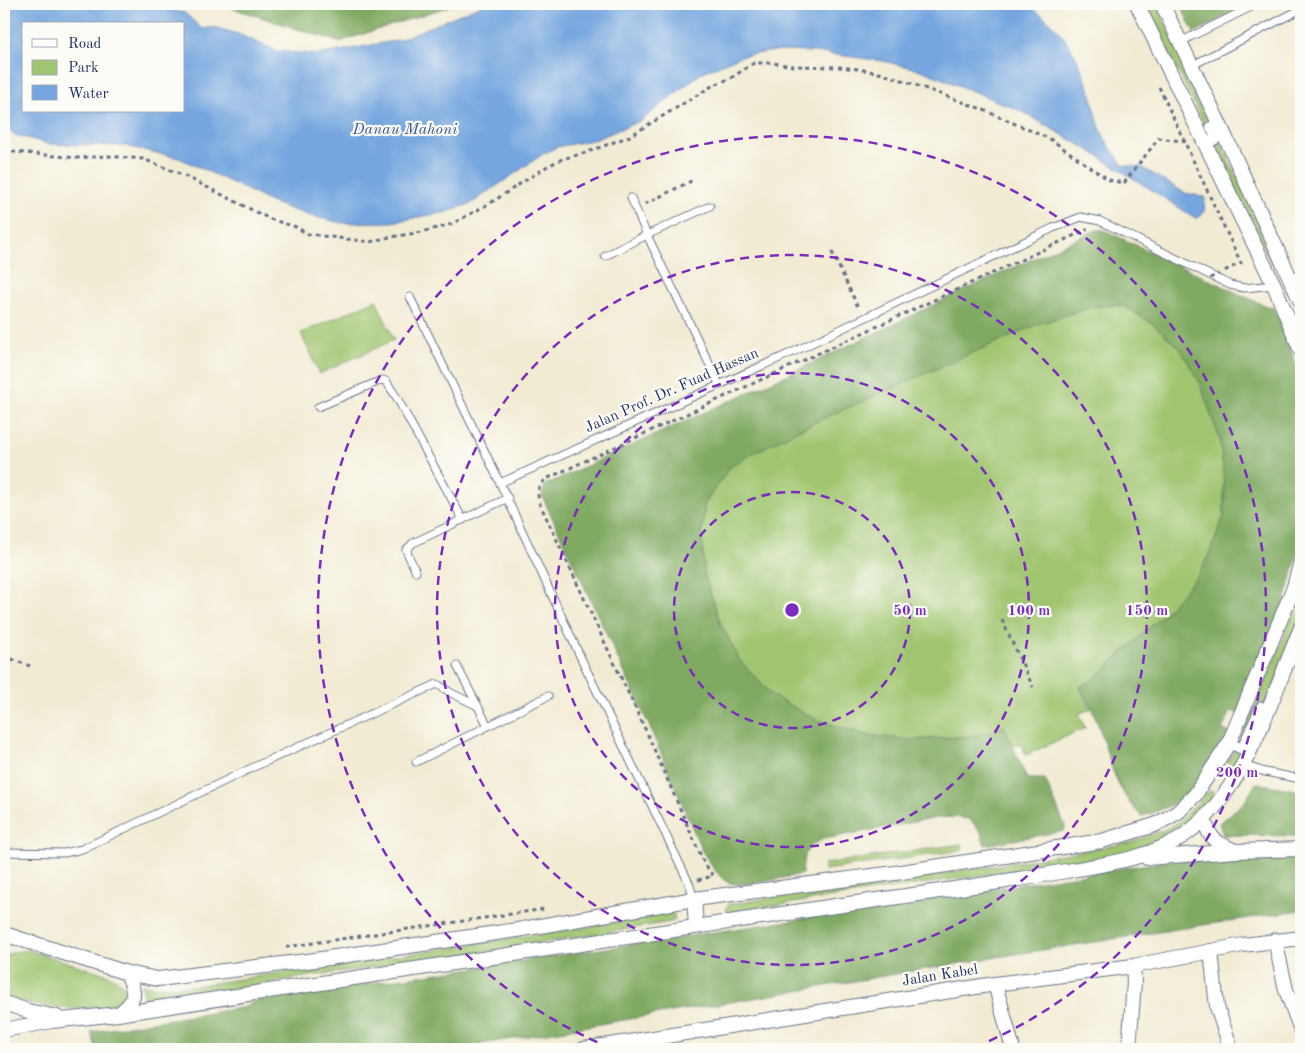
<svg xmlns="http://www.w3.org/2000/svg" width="1305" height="1053" font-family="'Old Standard TT',serif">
  <rect width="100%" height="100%" fill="#fdfcf7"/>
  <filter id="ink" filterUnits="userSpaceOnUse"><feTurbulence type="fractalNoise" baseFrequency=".02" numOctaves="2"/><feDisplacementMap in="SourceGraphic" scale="10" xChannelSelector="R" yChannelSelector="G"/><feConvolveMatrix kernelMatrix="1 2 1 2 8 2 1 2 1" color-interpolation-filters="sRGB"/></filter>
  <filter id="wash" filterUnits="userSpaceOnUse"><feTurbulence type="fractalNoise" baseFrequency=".0096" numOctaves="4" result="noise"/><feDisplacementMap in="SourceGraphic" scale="20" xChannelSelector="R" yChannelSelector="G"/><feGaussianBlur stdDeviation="1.12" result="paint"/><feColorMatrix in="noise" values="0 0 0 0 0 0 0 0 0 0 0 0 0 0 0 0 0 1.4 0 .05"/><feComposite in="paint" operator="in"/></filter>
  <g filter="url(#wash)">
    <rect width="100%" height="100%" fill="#f2ebd3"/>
    <!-- green -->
    <g fill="#a0c570" stroke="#5e7a67">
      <polygon points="1146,4 1156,4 1277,263 1274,265 1271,263"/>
      <polygon points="376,300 394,340 319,374 301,333"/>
      <polygon points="1123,305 1152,323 1180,348 1200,383 1220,440 1224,479 1224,516 1212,548 1199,574 1163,615 1093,680 1080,687 1090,709 1079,714 1085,728 1026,755 1021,743 1013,746 1004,726 991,732 972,736 913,740 866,735 815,719 773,696 740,661 721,625 704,574 702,531 705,503 730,467 751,454 802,428 1038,324 1095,306"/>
      <polygon points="1301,595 1301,615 1273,688 1235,766 1231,767 1227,762 1238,744 1254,710"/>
      <path d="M1213 791 1215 795 1213 800C1200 813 1188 828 1171 836 1121 860 1062 863 1009 871 917 885 824 898 732 912H728L726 909 727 906 730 904 999 865 1129 843 1164 830 1178 822 1208 792Z"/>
      <polygon points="961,844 963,850 824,870 824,864"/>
      <polygon points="672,912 674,915 675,920 671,922 497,950 303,977 141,1005 144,997 141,984 157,987 193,986 587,927"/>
      <path d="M28 950 109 975C115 978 123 982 124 990 124 995 122 1001 118 1004 104 1013 33 1007 18 1001 13 1000 8 997 4 994V956L14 952Z"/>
    </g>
    <!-- forest -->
    <g fill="#80aa62" stroke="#4e6c60">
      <polygon points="219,4 456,4 339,42"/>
      <polygon points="1180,4 1249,4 1194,33"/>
      <path d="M1096 230H1104L1252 300 1273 308 1281 323 1301 379V541L1286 598 1239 714 1231 711 1222 729 1230 733 1186 796C1173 805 1156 813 1141 816 1108 782 1109 746 1091 707 1088 700 1084 694 1080 687L1093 680 1163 615 1199 574 1212 548 1224 516V479L1220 440 1200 383 1180 348 1152 323 1122 305 1095 306 1038 324 802 428 751 454 730 467 705 503 702 531 704 574 721 625 740 661 773 696 815 719 866 735 913 740 972 736 991 732 1004 726 1027 779H1045L1065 826 1064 831 985 845 981 832 969 819 955 817 936 818 824 839C804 847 804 855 802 874 787 877 738 889 727 882 716 875 709 861 702 851L648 723 542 496 545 485 791 373 971 287Z"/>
      <polygon points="1256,783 1301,791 1301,836 1223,835 1219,823 1244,803"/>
      <polygon points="1234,858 1301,858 1301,910 997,957 452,1049 97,1049 91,1032 246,1007 250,1003 264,999 768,924 1181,859"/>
    </g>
    <!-- water -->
    <path fill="#75a6df" stroke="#486a9e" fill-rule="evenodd" d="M4 4H140L185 13 202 29 214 27 238 34 277 51 318 55 399 40 484 4H1028L1027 5C1062 26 1077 53 1090 91 1094 104 1096 119 1102 132 1106 143 1116 154 1122 165L1141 167 1185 193 1205 197 1204 212 1197 219 1092 152 1021 111 921 70 883 61 814 52 776 51 741 56 701 73 642 120 597 139 557 147 543 154 472 203 447 212 392 222 342 223 307 215 270 202 239 186 179 158 125 146 49 144 15 135 4 127ZM24 24H184V111H24Z"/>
  </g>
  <g filter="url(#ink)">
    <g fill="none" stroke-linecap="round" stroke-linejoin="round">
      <!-- service casing -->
      <g stroke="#667187" stroke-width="9">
        <g id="service">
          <polyline points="1180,42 1257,4"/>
          <polyline points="1191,66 1301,9"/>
          <polyline points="631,198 647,235 710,206"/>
          <polyline points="605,256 647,235 719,384"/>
          <polyline points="410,297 500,483"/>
          <polyline points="318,407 382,380 386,381 397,398 463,520"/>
          <polyline points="416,572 406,550 413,543 508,498"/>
          <polyline points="457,666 488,726"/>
          <polyline points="416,762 548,696"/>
          <polyline points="1243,765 1265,772 1301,779"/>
          <polyline points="4,852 64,853 82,849 256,766 437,684 453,694 478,706"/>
          <polyline points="694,899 689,883 579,654 500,483 793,352 1053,228 1081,217 1100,221 1230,285 1244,288 1274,285"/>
        </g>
      </g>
      <!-- pedestrian casing -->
      <g stroke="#667187" stroke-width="12">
        <g id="pedestrian">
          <polyline points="1205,145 1217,138 1211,127 1219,123"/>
          <polyline points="1229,743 1242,749 1261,707 1269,710"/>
        </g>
      </g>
      <!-- minor casing -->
      <g stroke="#667187" stroke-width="16">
        <g id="minor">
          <polyline points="1137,4 1274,285 1301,351"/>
          <polyline points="1162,4 1219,123 1301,302"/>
          <path d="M1204 819C1210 840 1215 842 1235 851"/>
          <polyline points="1147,858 1236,851 1301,849"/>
          <polyline points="694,899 696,926"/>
          <polyline points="4,934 127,973 158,979 315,960 517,930 694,899 895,873 1102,841 1155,825 1178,812 1195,795 1229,743 1294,587 1301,562"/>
          <polyline points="1275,940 1286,990 1301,1030"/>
          <polyline points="1211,951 1217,1007 1231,1049"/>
          <polyline points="995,984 1013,1049"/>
          <polyline points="4,1003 28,1011 57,1017"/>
          <path d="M118 1014C137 1001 136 993 127 973"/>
          <path d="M4 1030 52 1021 118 1014C357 978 596 940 835 906 912 895 989 885 1066 871 1106 864 1151 859 1186 834 1247 790 1272 695 1301 628"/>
          <polyline points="584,1049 995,984 1133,966 1243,945 1301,938"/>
          <polyline points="1129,1049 1134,982 1133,966"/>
        </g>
      </g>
      <!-- path -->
      <g stroke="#667187" stroke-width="3" stroke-dasharray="4 4" stroke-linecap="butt">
        <polyline points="1159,87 1241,263 1224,271"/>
        <polyline points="4,151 77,158 108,156 143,159 183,175 270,219 296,227 308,234 370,242 385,238 422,232 452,224 492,202 546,167 562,159 585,153 630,136 712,86 731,78 754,63 773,63 793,66 839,67 858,69 879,73 899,79 979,108 1050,139 1109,180 1124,183 1159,138 1188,142"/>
        <polyline points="645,204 693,180"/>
        <polyline points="832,252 859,309"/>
        <polyline points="1002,620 1033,687"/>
        <polyline points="4,656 30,666"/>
        <path d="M698 880 713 876 703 861 647 733 539 502C537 492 538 486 546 479L1088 229"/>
        <polyline points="286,947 545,909"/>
      </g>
      <!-- service -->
      <use href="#service" stroke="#fff" stroke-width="7"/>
      <!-- pedestrian -->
      <use href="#pedestrian" stroke="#fff" stroke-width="10"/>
      <!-- minor -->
      <use href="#minor" stroke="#fff" stroke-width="14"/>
      <!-- path-bridge -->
      <polyline stroke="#667187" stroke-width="3" stroke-dasharray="4 4" stroke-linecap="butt" points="1210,278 1219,274"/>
    </g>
  </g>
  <!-- distance rings -->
  <g fill="none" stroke="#7b2cbf" stroke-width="2.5" stroke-dasharray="9 6">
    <circle cx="792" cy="610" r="118"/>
    <circle cx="792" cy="610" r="237"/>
    <circle cx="792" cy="610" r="355"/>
    <path d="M611 1048A474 474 0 1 1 973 1048"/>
  </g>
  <g text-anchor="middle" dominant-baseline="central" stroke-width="4.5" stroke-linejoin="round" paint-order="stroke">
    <!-- street labels -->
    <g font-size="15" fill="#1b2f5e" stroke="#fdfcf7">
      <text transform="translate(672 391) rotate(-24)">Jalan Prof. Dr. Fuad Hassan</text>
      <text transform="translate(940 976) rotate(-9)">Jalan Kabel</text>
    </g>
    <!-- water labels -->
    <g font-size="16" font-style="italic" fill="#3a598b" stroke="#fdfcf7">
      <text x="405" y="130">Danau Mahoni</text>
    </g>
  </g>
  <circle cx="792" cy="610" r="8" fill="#7b2cbf" stroke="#fdfcf7" stroke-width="2.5"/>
  <g font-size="15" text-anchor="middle" font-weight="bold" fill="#7b2cbf" stroke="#fdfcf7" stroke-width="4.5" stroke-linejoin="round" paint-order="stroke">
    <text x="910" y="615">50 m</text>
    <text x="1029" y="615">100 m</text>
    <text x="1147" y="615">150 m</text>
    <text x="1237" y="777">200 m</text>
  </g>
  <!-- margin -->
  <rect width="1305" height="1053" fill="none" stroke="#fdfcf7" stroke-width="20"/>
  <!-- legend -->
  <rect x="22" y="22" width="162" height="90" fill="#fdfcf7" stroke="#a3aaba"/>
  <rect x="32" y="39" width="25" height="8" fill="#ffffff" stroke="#a3aaba"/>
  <text x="68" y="48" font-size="15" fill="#1b2f5e">Road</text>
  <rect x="32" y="60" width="25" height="15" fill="#a0c570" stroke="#a3aaba"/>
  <text x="68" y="72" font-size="15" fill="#1b2f5e">Park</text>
  <rect x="32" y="85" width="25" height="15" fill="#75a6df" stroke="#a3aaba"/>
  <text x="68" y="98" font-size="15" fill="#1b2f5e">Water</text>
</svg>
